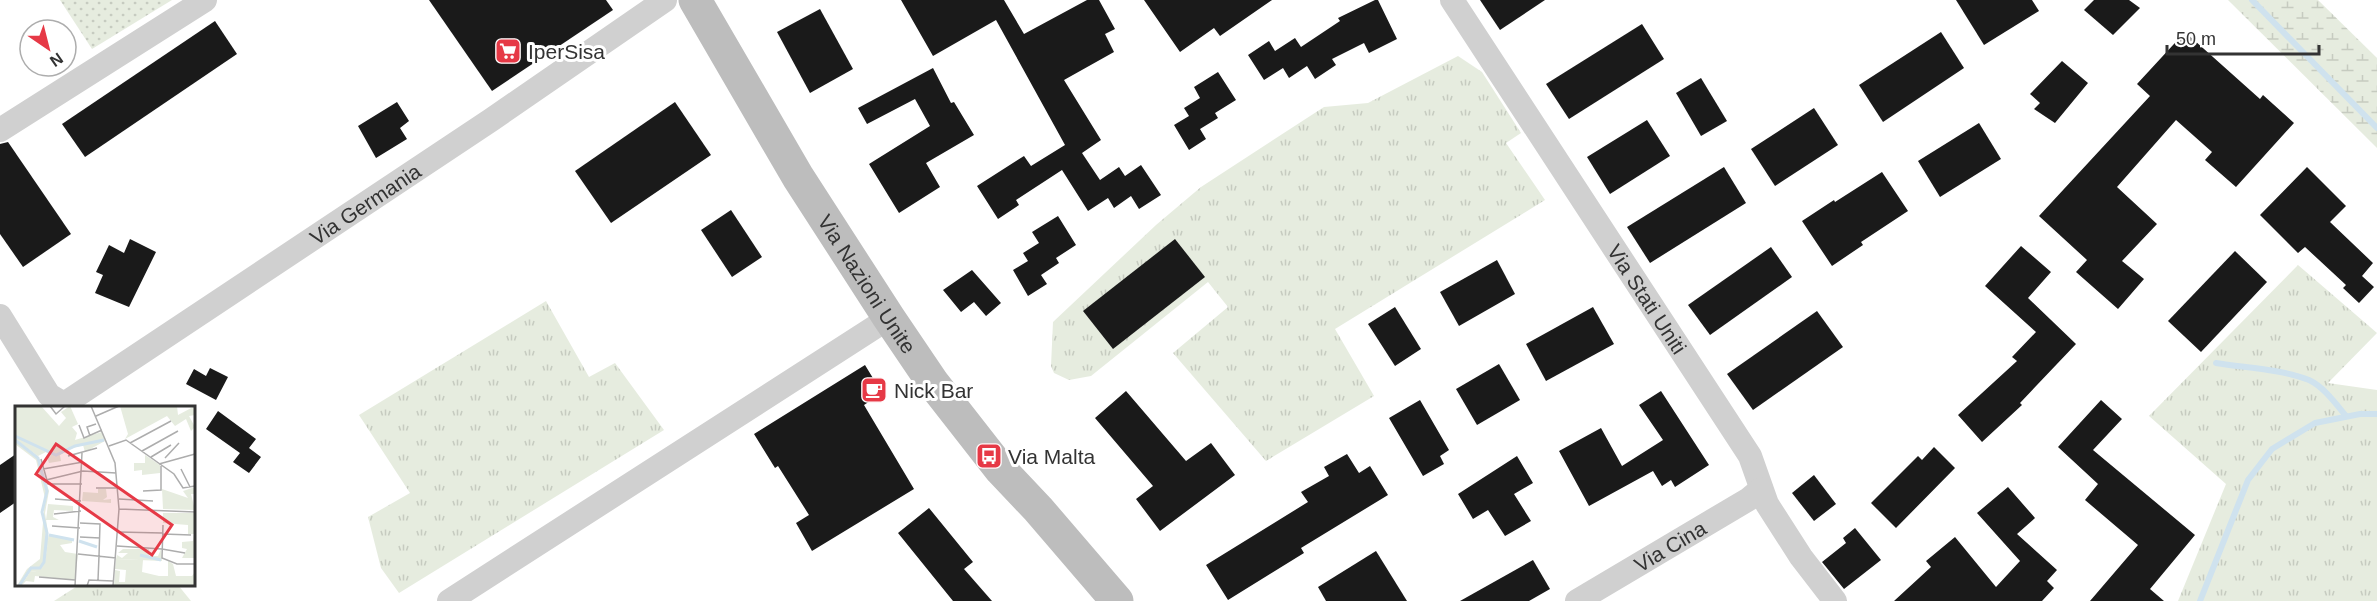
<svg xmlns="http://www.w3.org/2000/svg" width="2377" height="601" font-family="Arial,sans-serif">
  <defs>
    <pattern id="grass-tufts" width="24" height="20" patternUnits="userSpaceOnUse" patternTransform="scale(1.5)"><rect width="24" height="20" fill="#e6ecdf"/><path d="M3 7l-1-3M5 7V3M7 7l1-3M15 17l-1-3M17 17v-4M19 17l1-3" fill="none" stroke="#c6cbc0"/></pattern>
    <pattern id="wetland-marsh" width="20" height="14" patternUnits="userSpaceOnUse" patternTransform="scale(1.5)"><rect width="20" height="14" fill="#e6ecdf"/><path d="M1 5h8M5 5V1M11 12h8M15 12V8" fill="none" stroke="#c6cbc0"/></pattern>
    <pattern id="park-dots" width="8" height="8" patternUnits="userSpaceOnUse" patternTransform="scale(1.5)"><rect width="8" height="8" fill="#e6ecdf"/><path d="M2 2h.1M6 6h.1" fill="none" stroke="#c6cbc0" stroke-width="1.8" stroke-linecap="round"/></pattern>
  </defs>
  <rect width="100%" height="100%" fill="#fff"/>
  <!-- grass -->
  <g fill="url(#grass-tufts)">
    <polygon points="1458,56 1482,72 1521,133 1506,143 1545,200 1335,329 1374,396 1266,461 1173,353 1228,307 1208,282 1091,376 1069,380 1054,373 1051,366 1053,322 1156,225 1201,187 1324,107 1368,103"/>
    <polygon points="2298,265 2377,333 2328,383 2377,390 2377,601 2178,601 2226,484 2149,416"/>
    <polygon points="546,301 589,377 615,363 664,430 399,593 381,568 368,517 410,493 359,415"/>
    <polygon points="79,585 178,585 191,601 54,601"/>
  </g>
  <!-- wetland -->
  <polygon fill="url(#wetland-marsh)" points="2228,0 2318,0 2377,58 2377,148"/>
  <!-- park -->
  <polygon fill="url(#park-dots)" points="60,0 172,0 92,49"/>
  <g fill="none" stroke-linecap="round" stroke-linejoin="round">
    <!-- stream -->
    <g stroke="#cfe2ee" stroke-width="6">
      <polyline points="2252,0 2377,128"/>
      <path d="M2216 363C2246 368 2281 369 2309 380 2324 387 2336 404 2346 416"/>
      <polyline points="2200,601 2248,480 2272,449 2315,423 2360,414 2377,414"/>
    </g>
  </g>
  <!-- building -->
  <g fill="#1a1a1a">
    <polygon points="429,0 606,0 613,10 492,91"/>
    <polygon points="901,0 1004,0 1024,34 1087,0 1099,0 1115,29 1105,34 1114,52 1064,80 1101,140 1082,153 1100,180 1119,167 1125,176 1141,165 1161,195 1139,209 1131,196 1114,208 1108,198 1088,211 1062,170 1016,200 1019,205 998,219 977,186 1024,156 1031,166 1065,145 996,20 933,56"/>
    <polygon points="1144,0 1272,0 1220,36 1214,28 1180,52"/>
    <polygon points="1375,0 1378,0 1397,39 1369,53 1364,43 1332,59 1336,65 1315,79 1307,66 1289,78 1283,68 1264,80 1248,55 1269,41 1275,51 1295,38 1301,47 1340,21 1338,18"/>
    <polygon points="1480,0 1545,0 1500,30"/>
    <polygon points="1956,0 2032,0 2039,11 1984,45"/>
    <polygon points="2094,0 2129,0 2140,8 2113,35 2084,10"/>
    <polygon points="820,9 853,69 810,93 777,32"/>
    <polygon points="215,21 237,54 85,157 62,124"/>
    <polygon points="1642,24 1664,59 1569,119 1546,84"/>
    <polygon points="1941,32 1964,68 1883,122 1859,85"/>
    <polygon points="2185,32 2260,99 2263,95 2294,123 2236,187 2205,160 2212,152 2176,120 2117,187 2157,224 2122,261 2144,279 2118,309 2076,272 2087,260 2039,216 2150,96 2137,84"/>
    <polygon points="2062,61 2088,83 2055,123 2034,109 2040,103 2030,94"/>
    <polygon points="933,68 951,103 954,102 974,135 926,163 940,187 899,213 869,164 930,126 915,99 867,124 858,108"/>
    <polygon points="1218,72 1236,100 1215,113 1218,118 1200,129 1206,139 1189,150 1174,125 1189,116 1184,108 1200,98 1194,87"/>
    <polygon points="1701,78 1727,121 1701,136 1676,93"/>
    <polygon points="397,102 409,121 400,128 407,139 376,158 358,126"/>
    <polygon points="675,102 711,155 611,223 575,171"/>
    <polygon points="1814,108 1838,145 1775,186 1751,149"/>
    <polygon points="1647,120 1670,156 1610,194 1587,157"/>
    <polygon points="1979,123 2001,159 1940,197 1918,161"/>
    <polygon points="8,142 71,234 23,267 0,234 0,144"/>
    <polygon points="1724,167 1746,203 1650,263 1627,227"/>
    <polygon points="2307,167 2346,206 2330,222 2373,263 2362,276 2374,287 2359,303 2343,288 2346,285 2305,247 2298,253 2260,215"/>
    <polygon points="1882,172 1908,211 1861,242 1863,245 1832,266 1802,221 1834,200 1835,202"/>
    <polygon points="731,210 762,257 732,277 701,230"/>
    <polygon points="1058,216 1076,245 1056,258 1059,263 1041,275 1047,284 1028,296 1013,270 1028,261 1023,253 1039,243 1032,232"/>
    <polygon points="130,239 156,252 129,307 95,293 103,275 96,272 109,245 124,253"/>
    <polygon points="1175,239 1205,277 1113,349 1083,311"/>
    <polygon points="2021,246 2051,272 2028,298 2076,344 2020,403 2022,405 1982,442 1958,415 2017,361 2012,357 2036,332 1985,286"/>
    <polygon points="1771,247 1792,277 1710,335 1688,305"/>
    <polygon points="2235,251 2267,282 2201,352 2168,321"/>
    <polygon points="1497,260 1515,294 1459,326 1440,292"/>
    <polygon points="972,270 1001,303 986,316 974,302 961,312 943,290"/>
    <polygon points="1395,307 1421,349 1395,366 1368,324"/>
    <polygon points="1593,307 1614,344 1546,381 1526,344"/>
    <polygon points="1817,311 1843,347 1753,410 1727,374"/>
    <polygon points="1499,364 1520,400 1477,425 1456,389"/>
    <polygon points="865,365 882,393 864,405 914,489 812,551 796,523 809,515 778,466 775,468 754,434"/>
    <polygon points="210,368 228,377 216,400 186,384 194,369 206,376"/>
    <polygon points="1126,391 1186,461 1211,443 1235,475 1160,531 1136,499 1153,486 1095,418"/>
    <polygon points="1661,391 1709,465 1675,487 1671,480 1662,486 1653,471 1589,506 1559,451 1601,428 1622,466 1663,440 1639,405"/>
    <polygon points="1420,400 1449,450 1440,456 1444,464 1423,476 1389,418"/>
    <polygon points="2101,400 2122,419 2093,450 2195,535 2150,589 2164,601 2090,601 2138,545 2085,500 2098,484 2058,447"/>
    <polygon points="218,411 256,439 249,448 261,457 249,473 233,462 240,453 206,429"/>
    <polygon points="1934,447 1955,468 1896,528 1871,503 1918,456 1922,460"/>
    <polygon points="16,454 16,502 0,513 0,465"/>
    <polygon points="1347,454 1359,473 1370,466 1388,495 1301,548 1304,553 1228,600 1206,565 1308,502 1301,492 1329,476 1324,467"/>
    <polygon points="1517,456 1533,483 1514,494 1531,521 1505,536 1488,510 1473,519 1458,494"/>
    <polygon points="1814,475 1836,504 1814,521 1792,493"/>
    <polygon points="2008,487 2035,518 2017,534 2057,570 2047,581 2054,588 2042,601 1894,601 1931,567 1926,561 1955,537 1996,587 2020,561 1977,513"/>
    <polygon points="929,508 973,562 964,569 992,601 953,601 898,533"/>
    <polygon points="1855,528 1881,560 1844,589 1822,562 1846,543 1843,538"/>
    <polygon points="1376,551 1407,601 1326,601 1318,587"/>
    <polygon points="1533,560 1550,589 1529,601 1460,601"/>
  </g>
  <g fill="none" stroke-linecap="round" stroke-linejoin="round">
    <!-- street -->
    <g stroke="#d0d0d0" stroke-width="24">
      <path id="s1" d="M1452 0 1750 456 1767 504 1801 557 1835 601"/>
      <polyline points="0,130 205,0"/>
      <path id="s2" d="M0 316 49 395 64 404 491 120 665 0"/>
      <polyline points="449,601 889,318"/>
      <path id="s3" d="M1577 601 1749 499 1761 489"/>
    </g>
    <!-- secondary -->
    <path stroke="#bdbdbd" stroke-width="33" id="s4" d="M695 0 798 177 889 318 933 383 1001 470 1038 509 1117 601"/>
  </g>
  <!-- icons -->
  <defs>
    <g id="supermarket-square" transform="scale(1.35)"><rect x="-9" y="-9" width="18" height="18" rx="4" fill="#e63946" stroke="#fff"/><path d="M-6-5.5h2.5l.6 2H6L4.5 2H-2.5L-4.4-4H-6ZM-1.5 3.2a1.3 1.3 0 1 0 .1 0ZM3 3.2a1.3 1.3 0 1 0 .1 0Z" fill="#fff"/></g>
    <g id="cafe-square" transform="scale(1.35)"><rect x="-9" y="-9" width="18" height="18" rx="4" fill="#e63946" stroke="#fff"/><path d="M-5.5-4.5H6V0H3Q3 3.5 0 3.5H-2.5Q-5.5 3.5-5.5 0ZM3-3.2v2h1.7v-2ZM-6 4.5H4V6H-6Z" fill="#fff"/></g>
    <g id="bus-square" transform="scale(1.35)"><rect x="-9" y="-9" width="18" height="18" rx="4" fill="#e63946" stroke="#fff"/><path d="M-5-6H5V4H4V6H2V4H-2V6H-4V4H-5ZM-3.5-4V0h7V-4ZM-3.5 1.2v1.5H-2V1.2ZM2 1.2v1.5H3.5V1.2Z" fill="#fff"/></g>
  </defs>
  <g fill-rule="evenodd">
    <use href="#supermarket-square" x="508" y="51"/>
    <use href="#cafe-square" x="874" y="390"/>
    <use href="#bus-square" x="989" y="456"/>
  </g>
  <g text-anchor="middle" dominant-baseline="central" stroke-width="6" stroke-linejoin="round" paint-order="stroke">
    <!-- poi labels -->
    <g font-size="21" fill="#333" stroke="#fff" text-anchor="start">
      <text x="528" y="51">IperSisa</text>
      <text x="894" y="390">Nick Bar</text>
      <text x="1008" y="456">Via Malta</text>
    </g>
    <!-- street labels -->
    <g font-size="21" fill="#333" stroke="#fff">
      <text stroke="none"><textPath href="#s2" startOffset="472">Via Germania</textPath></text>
      <text stroke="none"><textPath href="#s4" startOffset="332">Via Nazioni Unite</textPath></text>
      <text stroke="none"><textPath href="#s1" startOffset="357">Via Stati Uniti</textPath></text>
      <text stroke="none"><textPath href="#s3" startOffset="108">Via Cina</textPath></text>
    </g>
  </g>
  <!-- overview -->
  <g transform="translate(15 406)">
    <rect width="180" height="180" fill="#fff"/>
    <path d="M0 0H26L44 20 51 12 46 6 55 0 63 18 57 21 62 27 60 34 87 26 90 35 70 46 68 39 55 43 45 49 46 55 34 57 32 51 36 50 31 46 23 50 0 33ZM105 0H162L163 9 180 0V9L174 10 180 21 176 25 171 13 160 20 152 10 110 33 113 28ZM130 49 145 59V67L127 69V64L119 65V57H130ZM180 81V88H176L180 104 148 103 147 83 173 92 168 85ZM83 83H91L92 91 88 94 96 93V97L67 95 68 86 83 87ZM33 98 58 100V105L39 104 38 111 44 114H31ZM148 107H180V152H167L172 143 167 142V136L178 135 179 128H173V119L148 117ZM34 129 57 133V137L45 139 50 146 63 148 60 174 20 170 19 176 11 175 6 180 15 166 22 165 30 155ZM101 153 128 154 127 166 144 170H153V155L158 158 161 170H177L180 166V180H99L100 164 105 165 104 176H110L111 164 100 163Z" fill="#e6ecdf"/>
    <path d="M0 33 23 50 34 85 30 107 34 133 30 155 25 165 15 166 6 180 3 178 12 163 25 153 30 92 21 54 0 38Z" fill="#e6ecdf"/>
    <path d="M108 143H134V150H143L146 143 147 155 101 153 102 149 107 152 113 147H103Z" fill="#e6ecdf"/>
    <path fill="none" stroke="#cfe2ee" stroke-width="3" d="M0 30 41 49 60 40 89 34M0 34 23 52 32 85 27 106 32 127 29 156 25 162H16L4 180M34 129 59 134M64 135 82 141M125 149 146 154"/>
    <path fill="none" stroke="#adadad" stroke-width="1.5" d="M35 0 41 8 50 0M76 0 100 57 104 103 98 180M81 10 104 0M64 19 69 32 87 24M75 30 72 21 81 18M115 37 156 15M94 40 111 34 159 68 168 82 180 80M127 45 163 25M53 50 82 42M136 51 156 39M150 52 164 37M26 53 33 78H67M144 58 180 48M28 63 68 56M166 63 175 81M31 74 68 65 101 67M81 82H103M128 85 146 84V60M40 93 66 95M104 93 138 95M104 103 180 106M39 108 66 105M65 117 85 118 84 150M148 119 147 152 162 158H180M37 120 65 122M103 126 147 127M148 128 176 129M65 131 85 132M102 140 147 143M147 143 170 147M63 148 101 152M24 171 60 174M83 174 84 150M60 180 67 47M72 180 74 174 98 175"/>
    <path fill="#e63946" fill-opacity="0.15" stroke="#e63946" stroke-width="3" d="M41 38 157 119 137 149 21 68Z"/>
    <rect width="180" height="180" fill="none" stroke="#333" stroke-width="3"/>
  </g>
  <!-- north arrow -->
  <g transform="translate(48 48) rotate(145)"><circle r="28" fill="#ffffff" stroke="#adadad" stroke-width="1.5"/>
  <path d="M0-4.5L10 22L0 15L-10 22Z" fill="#e63946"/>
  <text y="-9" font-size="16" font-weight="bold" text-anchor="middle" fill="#333333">N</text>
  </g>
  <!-- scale -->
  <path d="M2167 45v9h152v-9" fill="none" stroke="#333333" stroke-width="3"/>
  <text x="2176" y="45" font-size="18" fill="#333333" stroke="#ffffff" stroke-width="4.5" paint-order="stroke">50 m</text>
</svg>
